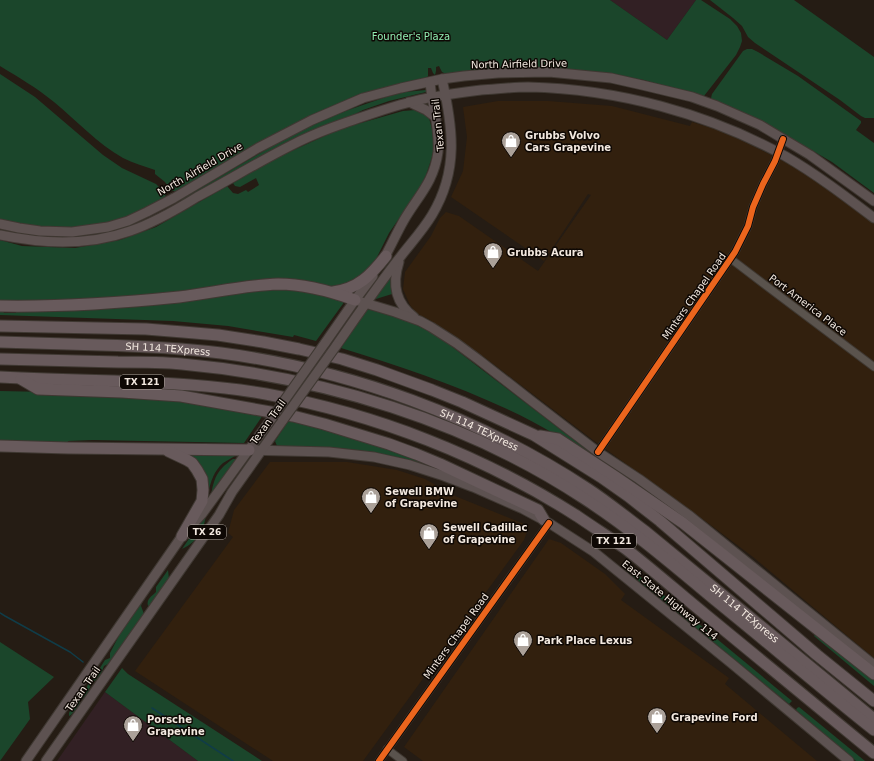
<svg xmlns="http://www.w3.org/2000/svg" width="874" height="761" font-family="'DejaVu Sans',sans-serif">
  <rect width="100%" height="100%" fill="#251c14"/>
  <!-- built -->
  <g fill="#32200e">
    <polygon points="498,101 548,101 612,106 690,126 692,122 721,131 749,144 793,166 834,192 874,222 874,658 851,639 753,557 712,526 593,440 488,360 449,332 426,318 417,314 410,305 403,289 405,272 431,236 440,218 446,212 459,216 538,271 591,195 588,194 544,261 451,197 463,171 467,137 463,107"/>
    <polygon points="270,462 347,462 397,470 425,479 455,496 529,526 524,540 363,761 273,761 135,671 233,537 228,533 234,510"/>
    <polygon points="549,539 561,543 605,574 625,594 621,600 729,678 725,684 817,761 423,761 404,747"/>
  </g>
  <!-- industrial -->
  <g fill="#322024">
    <polygon points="610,0 696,0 667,40"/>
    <polygon points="105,692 198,761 57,761"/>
  </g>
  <!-- green -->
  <g fill="#1b462b">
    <path d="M0 0H610L667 40 696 0H701L730 19 737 26 741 33 742 41 740 47 736 55 704 96H700L644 80 597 72 446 74 442 72 439 66 436 67V71L435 75 433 73 431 68H428V76L426 79 365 95 178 191H174L171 190 165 182 155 174V170C144 166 133 163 123 158 98 144 76 120 54 102 37 88 18 77 0 66Z"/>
    <polygon points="710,0 794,0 874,57 874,118 865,118 861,116 840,100 755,43 748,37 742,26 733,18"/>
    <polygon points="747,49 752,49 758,52 798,76 861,121 861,123 856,130 874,143 874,193 832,162 770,126 712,101 711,98 712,94 743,51"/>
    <polygon points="0,74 35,97 103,155 122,168 156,184 166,194 164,199 141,212 113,222 81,227 42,228 0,221"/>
    <polygon points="426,90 427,90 426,92 389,101 363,110 181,201 182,199 303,128 331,116 386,97 405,92"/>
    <polygon points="415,110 420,111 429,118 434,136 434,151 426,175 418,191 389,233 376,259 370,268 364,275 339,288 311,285 144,297 0,302 0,240 22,246 75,248 120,240 156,227 227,186 233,193 238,194 246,190 248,192 259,185 256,178 240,187 235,186 233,183 274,159 340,129 403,111"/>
    <polygon points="392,274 394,292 392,294 376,299 375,298"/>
    <polygon points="254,289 301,289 345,301 316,341 294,335 293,337 228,326 173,321 0,315 0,309 3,311 4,313 16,313 16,309"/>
    <path d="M367 309C390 315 413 322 434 333L603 462C571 444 540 424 507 409 453 384 397 365 341 348Z"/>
    <polygon points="0,391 95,393 150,397 263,415 244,443 93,440 68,441 67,446 0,444"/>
    <path d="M289 420 366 439 437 469C404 458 370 450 335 448 316 447 296 448 277 446L275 441Z"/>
    <path d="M184 454 234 455 235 456C231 458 227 461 223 463 214 471 211 481 208 493Z"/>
    <path d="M233 459H237L211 495C214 477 218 469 233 459Z"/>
    <path d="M206 514C204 531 198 541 182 549Z"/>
    <polygon points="624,565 654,587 792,701 789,704 624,569"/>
    <path d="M168 570 169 579 150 605 148 606C146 599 152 596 156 592V587Z"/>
    <path d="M142 603 141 606 144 614 108 664 104 666C101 675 98 678 91 684 89 691 86 696 80 701L79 705 71 715 69 716V713L70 711 72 709C76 701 79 697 86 691 87 684 91 679 97 675L98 671 105 660 110 658V653L122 630Z"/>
    <polygon points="816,633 874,677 874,686 814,636"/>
    <polygon points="0,642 54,677 28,702 30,719 0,761"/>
    <polygon points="122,668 128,674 262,761 198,761 105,692"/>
    <polygon points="799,707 865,761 856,761 796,710 797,708"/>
  </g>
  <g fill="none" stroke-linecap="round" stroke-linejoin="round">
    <!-- stream -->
    <g stroke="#103c48" stroke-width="1.5">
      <polyline points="0,613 5,616 70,652 83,662"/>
      <polyline points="152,708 233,761"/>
    </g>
    <!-- minor casing -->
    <g stroke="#3f3832" stroke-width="9">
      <g id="minor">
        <polyline points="731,259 752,275 874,367"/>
        <polyline points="598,452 735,252 748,226 753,207 763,184 775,161 783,139"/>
        <polyline points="387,749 403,761"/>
        <polyline points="379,761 549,523"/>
      </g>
    </g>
    <!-- major casing -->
    <g stroke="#3f3832" stroke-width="11">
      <g id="major">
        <polyline points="409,102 426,110 435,117"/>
        <polyline points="0,224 19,228 40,231 72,232 108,227 128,221 147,212 174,198 258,148 312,120 363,98 401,88 442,79 464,76 498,73 549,72 611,78 642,85 692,97 717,106 760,125 810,155 874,201"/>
        <path d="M0 235C43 244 88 246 130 231 154 223 176 210 197 197 229 180 260 161 292 145 317 132 344 123 371 114 383 110 395 106 407 103 431 96 457 93 481 90 497 89 513 87 528 87 617 89 707 113 785 156 816 174 845 196 874 218"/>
        <path d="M382 262C390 248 396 234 404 220 418 196 434 182 438 152 440 129 432 105 430 82"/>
        <path d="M399 262C392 284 395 303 414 317"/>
        <polyline points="355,300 395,312 420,321 431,327 456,343 479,360 533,402 598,452 639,479 690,516 874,665"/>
        <polyline points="325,343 355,300 373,276"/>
        <path d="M336 346C357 316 378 285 401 256 411 243 423 230 432 215 459 170 453 128 442 79"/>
        <polyline points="249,450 329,452 374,457 410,465 444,476 473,487 523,509 549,523 594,552 731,663 849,761"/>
        <polyline points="26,761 182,536 202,514 272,418"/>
        <polyline points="46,761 219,515 232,492 283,420"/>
      </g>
    </g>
    <!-- highway casing -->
    <g stroke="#3f3832" stroke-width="13">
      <g id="highway">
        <path d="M333 292C358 289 371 275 386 256"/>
        <path d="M0 306C60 307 120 303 179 297 212 293 245 285 278 284 304 284 330 291 355 300"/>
        <polyline points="0,326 146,329 183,332 218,335 263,342 299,349 342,359 377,370 432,390 462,402 534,435 601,477 628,496 660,521 817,655 874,701"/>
        <path id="s1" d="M0 342C33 343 67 344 100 345 141 346 181 348 221 353 351 370 478 417 588 489 608 502 627 518 646 532L874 719"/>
        <path d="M0 359C39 360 79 361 118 362 140 362 161 362 182 364 323 377 467 421 585 499 631 529 672 564 714 599 767 642 820 687 874 730"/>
        <path d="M0 377C38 379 76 380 114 381 165 383 216 385 266 394 376 414 483 456 577 516 593 527 610 538 626 549 653 570 679 593 706 615 762 661 818 707 874 753"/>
        <polyline points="21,379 38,389 122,392 181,396 293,416 324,424 389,444 416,454 440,464 538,510 544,520"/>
        <polyline points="540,436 558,439 616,477 683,523 874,674"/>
        <polyline points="0,446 68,448 249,450"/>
        <polyline points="168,451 187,460 192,463 197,470 202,479 203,490 202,501 182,536"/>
      </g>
    </g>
    <!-- minor -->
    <use href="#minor" stroke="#5a534d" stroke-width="7"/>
    <!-- major -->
    <use href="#major" stroke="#5d5251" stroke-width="9"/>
    <!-- highway -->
    <use href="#highway" stroke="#685a5c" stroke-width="11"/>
    <!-- major-bridge casing -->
    <g stroke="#3f3832" stroke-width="11" stroke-linecap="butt">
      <g id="major-bridge">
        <polyline points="272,418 325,343"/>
        <polyline points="283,420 336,346"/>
      </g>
    </g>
    <!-- major-bridge -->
    <use href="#major-bridge" stroke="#5d5251" stroke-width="9"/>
    <!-- cycleway casing -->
    <g stroke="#0e0804" stroke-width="8">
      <g id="cycleway">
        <polyline points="598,452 735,252 748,226 753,207 763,184 775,161 783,139"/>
        <polyline points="379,761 549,523"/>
      </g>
    </g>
    <!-- cycleway -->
    <use href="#cycleway" stroke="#eb651d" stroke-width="6"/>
  </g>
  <!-- icons -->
  <defs>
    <g id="shop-pin" transform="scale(1)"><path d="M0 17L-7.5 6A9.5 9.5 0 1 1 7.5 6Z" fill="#aba199" stroke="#0e0804"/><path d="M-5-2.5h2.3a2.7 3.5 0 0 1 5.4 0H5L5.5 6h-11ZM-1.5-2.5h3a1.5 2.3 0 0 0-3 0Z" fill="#fff"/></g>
  </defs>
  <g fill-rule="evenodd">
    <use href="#shop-pin" x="511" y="141"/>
    <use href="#shop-pin" x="493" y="252"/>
    <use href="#shop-pin" x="371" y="497"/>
    <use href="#shop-pin" x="429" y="533"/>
    <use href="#shop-pin" x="523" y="640"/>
    <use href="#shop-pin" x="657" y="717"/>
    <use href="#shop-pin" x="133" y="725"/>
  </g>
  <g text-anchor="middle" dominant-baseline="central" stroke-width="3" stroke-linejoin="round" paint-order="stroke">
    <!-- shield labels -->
    <g fill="#0e0804" stroke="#aea69e" stroke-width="1">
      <rect x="120" y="375" width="44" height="14" rx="3"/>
      <rect x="188" y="525" width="38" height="14" rx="3"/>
      <rect x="592" y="534" width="44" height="14" rx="3"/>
    </g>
    <g font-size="9" font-weight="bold" fill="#f3e9e0">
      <text x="142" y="382">TX 121</text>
      <text x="207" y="532">TX 26</text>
      <text x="614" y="541">TX 121</text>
    </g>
    <!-- park labels -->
    <g font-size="10" fill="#91eeb3" stroke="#0e0804">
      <text x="411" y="36">Founder's Plaza</text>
    </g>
    <!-- street labels -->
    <g font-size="10" fill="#f3e9e0" stroke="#0e0804">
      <text transform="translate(519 64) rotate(-1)">North Airfield Drive</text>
      <text transform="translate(438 125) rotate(-96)">Texan Trail</text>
      <text transform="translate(200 169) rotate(-30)">North Airfield Drive</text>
      <text transform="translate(694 296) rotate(-55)">Minters Chapel Road</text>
      <text transform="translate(808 305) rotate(37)">Port America Place</text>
      <text stroke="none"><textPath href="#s1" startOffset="168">SH 114 TEXpress</textPath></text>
      <text transform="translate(268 422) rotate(-54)">Texan Trail</text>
      <text stroke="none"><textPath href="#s1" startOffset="492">SH 114 TEXpress</textPath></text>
      <text transform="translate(670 600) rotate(39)">East State Highway 114</text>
      <text stroke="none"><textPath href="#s1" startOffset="816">SH 114 TEXpress</textPath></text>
      <text transform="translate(456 636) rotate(-54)">Minters Chapel Road</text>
      <text transform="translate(83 689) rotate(-55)">Texan Trail</text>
    </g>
    <!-- poi labels -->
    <g font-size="10" font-weight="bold" fill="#f3e9e0" stroke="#0e0804" text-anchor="start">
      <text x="525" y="135">Grubbs Volvo<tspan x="525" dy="12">Cars Grapevine</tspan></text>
      <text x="507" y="252">Grubbs Acura</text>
      <text x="385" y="491">Sewell BMW<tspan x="385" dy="12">of Grapevine</tspan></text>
      <text x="443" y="527">Sewell Cadillac<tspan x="443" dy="12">of Grapevine</tspan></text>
      <text x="537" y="640">Park Place Lexus</text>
      <text x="671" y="717">Grapevine Ford</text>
      <text x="147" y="719">Porsche<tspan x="147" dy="12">Grapevine</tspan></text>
    </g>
  </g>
</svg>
